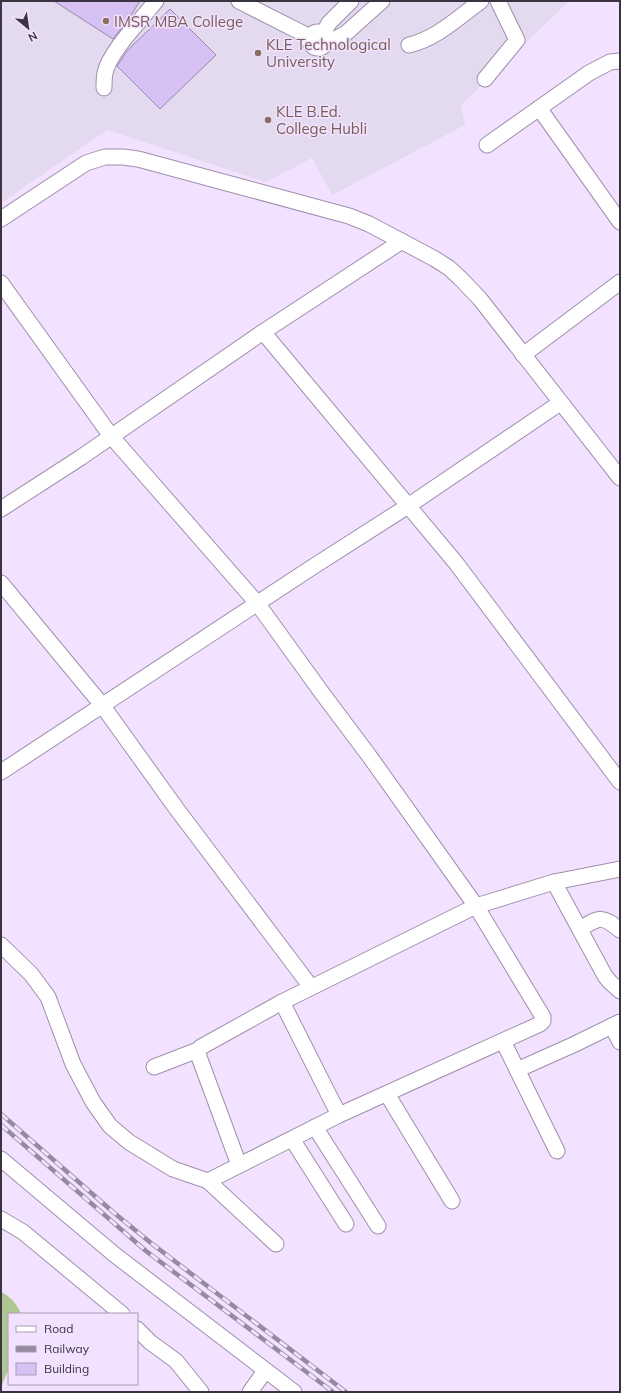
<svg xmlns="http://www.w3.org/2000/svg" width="621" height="1393" font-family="Mulish,sans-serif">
  <rect width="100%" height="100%" fill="#f2e1ff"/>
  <!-- education -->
  <polygon fill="#e3daef" points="1,1 569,1 461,105 465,125 332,195 312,158 266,182 107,130 1,203"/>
  <!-- green -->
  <path fill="#aec692" d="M1 1292C9 1295 18 1305 21 1314H9V1368L1 1387Z"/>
  <!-- building -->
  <g fill="#d7c0f3" stroke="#968aa6">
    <polygon points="54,1 140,1 128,20 113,39"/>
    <polygon points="170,9 216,55 160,109 117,66 127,51"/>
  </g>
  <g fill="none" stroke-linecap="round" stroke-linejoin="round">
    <!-- minor casing -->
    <g stroke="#9f8fab" stroke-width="17">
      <g id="minor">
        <polyline points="239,1 310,37"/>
        <circle cx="318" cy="40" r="8"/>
        <polyline points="323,34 329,23 351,1"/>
        <polyline points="325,44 345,34 382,1"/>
        <path d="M409 45C436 39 459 17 481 1"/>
        <polyline points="485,79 517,40 498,1"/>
        <path d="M104 88C104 83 104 78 105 73 109 52 142 19 156 1"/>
        <polyline points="539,108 620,222"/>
        <polyline points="487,145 589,73 610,62 620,61"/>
        <polyline points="1,219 86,163 105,157 123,157 138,159 349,216 369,224 435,259 449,268 460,278 480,299 620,478"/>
        <polyline points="1,283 111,436 257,603 322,693 370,757 476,906 543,1017 543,1021 540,1024 339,1115 208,1181 173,1169 129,1142 110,1126 93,1102 73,1064 48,997 31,974 1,945"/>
        <polyline points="263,332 456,563 620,782"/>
        <polyline points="523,355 620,282"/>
        <polyline points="1,509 80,458 263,332 402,241"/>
        <polyline points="1,583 102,705 176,808 311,987"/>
        <polyline points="1,772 311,568 408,506 560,403"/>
        <polyline points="554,882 605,976 610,982 620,991"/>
        <path d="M580 929C600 917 601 915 620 930"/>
        <polyline points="282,1002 339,1115"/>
        <polyline points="612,1026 620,1042"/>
        <polyline points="503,1041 557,1151"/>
        <polyline points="154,1067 198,1050"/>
        <polyline points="517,1070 575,1044 620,1022"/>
        <polyline points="387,1094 452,1201"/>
        <polyline points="315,1127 378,1226"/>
        <polyline points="292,1139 346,1224"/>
        <polyline points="1,1159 115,1255 294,1392"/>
        <polyline points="239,1165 198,1054 198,1050 201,1047 282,1002 476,906 554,882 620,869"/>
        <polyline points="208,1181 276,1244"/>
        <polyline points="1,1219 23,1232 122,1314"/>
        <polyline points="137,1329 150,1342 176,1361 201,1392"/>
        <polyline points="250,1392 265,1371"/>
      </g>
    </g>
    <!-- minor -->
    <use href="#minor" stroke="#fff" stroke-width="15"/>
    <!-- rail casing -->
    <g stroke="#968a9f" stroke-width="4.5">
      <g id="rail">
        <polyline points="1,1114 113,1212 151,1243 346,1392"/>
        <polyline points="1,1125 146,1251 333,1392"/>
      </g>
    </g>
    <!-- rail -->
    <use href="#rail" stroke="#f2e1ff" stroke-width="3" stroke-dasharray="9" stroke-linecap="butt"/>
  </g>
  <!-- markers -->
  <g fill="#8d6e63" stroke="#f2e1ff" stroke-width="1.5">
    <circle cx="106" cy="21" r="4"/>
    <circle cx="258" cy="53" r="4"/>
    <circle cx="268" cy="120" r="4"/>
  </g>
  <g text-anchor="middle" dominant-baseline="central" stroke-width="3" stroke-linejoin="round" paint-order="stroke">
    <!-- education labels -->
    <g font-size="15" fill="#785e54" stroke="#f2e1ff" text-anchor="start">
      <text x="114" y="21">IMSR MBA College</text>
      <text x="266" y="44">KLE Technological<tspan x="266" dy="17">University</tspan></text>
      <text x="276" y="111">KLE B.Ed.<tspan x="276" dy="17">College Hubli</tspan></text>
    </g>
  </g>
  <!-- border -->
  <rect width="621" height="1393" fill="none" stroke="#3b3440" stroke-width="4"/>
  <!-- legend -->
  <rect x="8" y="1313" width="130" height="72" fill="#f2e1ff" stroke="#a99cb3"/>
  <rect x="16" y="1326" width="20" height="6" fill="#ffffff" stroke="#a99cb3"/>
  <text x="44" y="1333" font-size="12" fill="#3b3440">Road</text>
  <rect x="16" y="1346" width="20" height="6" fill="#968a9f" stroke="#a99cb3"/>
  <text x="44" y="1353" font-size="12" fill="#3b3440">Railway</text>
  <rect x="16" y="1363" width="20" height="12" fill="#d7c0f3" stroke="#a99cb3"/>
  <text x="44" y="1373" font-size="12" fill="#3b3440">Building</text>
  <!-- north arrow -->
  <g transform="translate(28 28) rotate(151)" stroke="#f2e1ff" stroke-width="3" paint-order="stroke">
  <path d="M0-3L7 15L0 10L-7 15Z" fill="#3b3440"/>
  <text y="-6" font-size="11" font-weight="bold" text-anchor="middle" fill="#3b3440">N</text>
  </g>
</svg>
